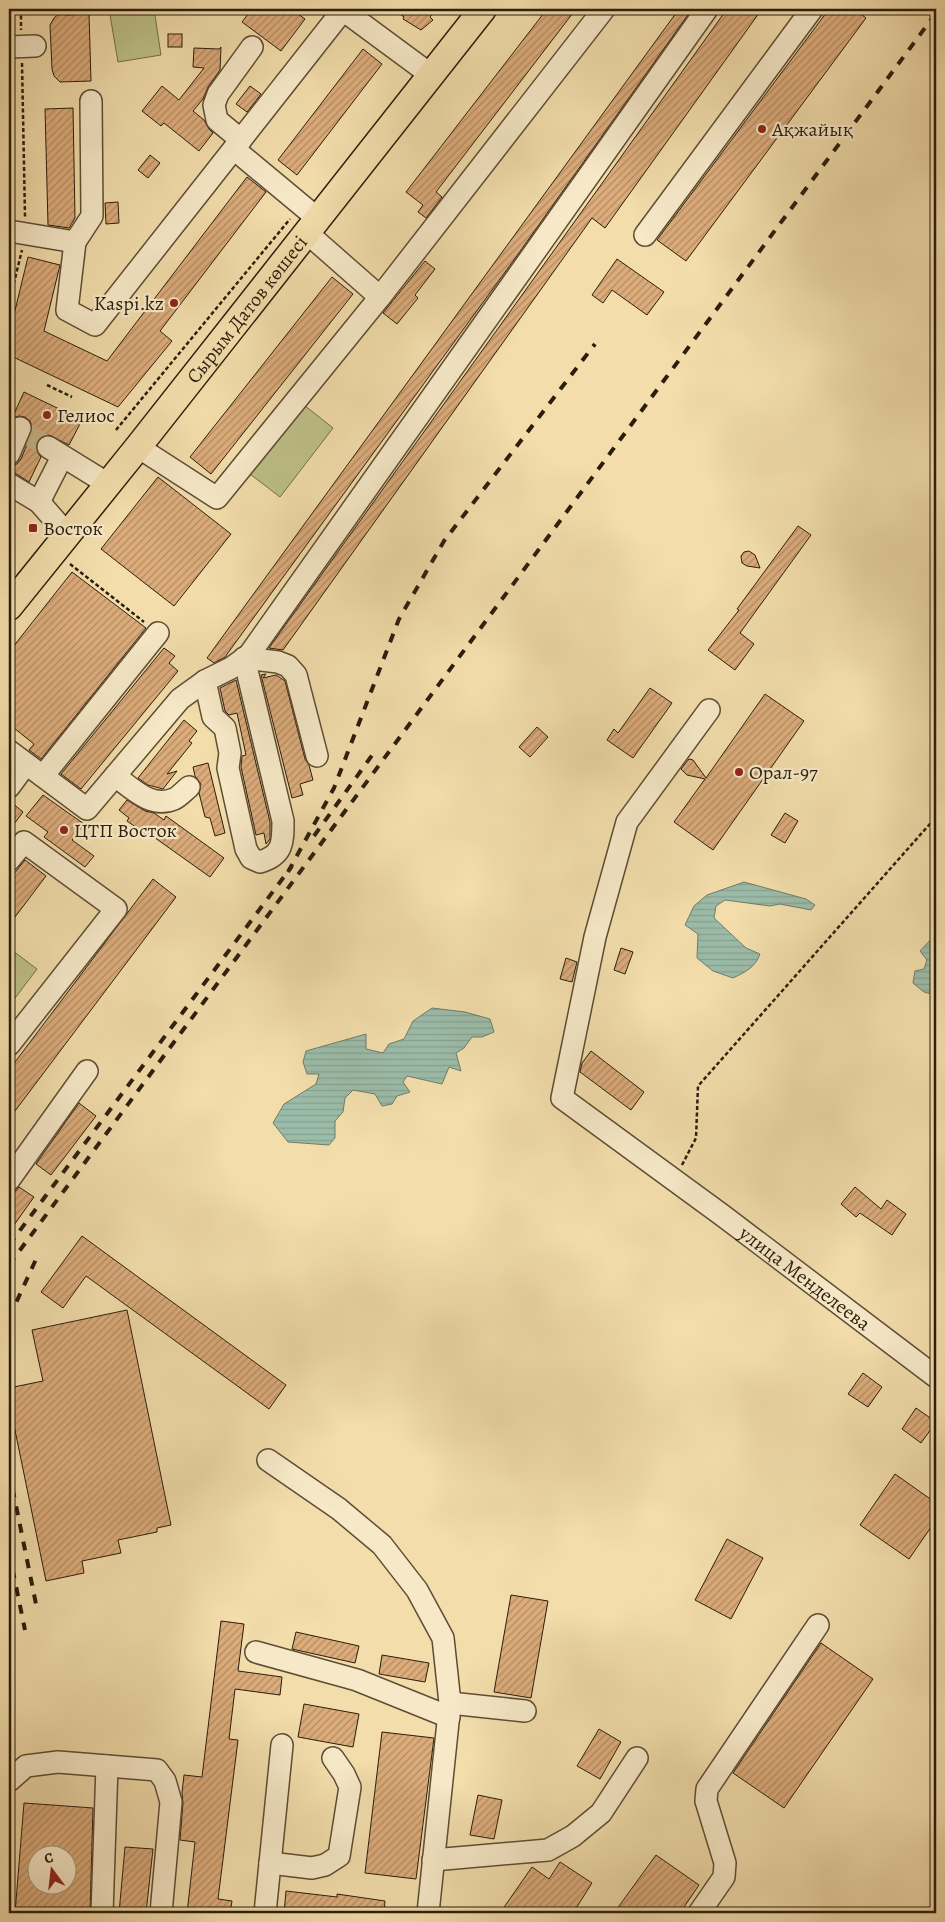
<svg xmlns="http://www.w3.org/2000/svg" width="945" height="1922" font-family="Alegreya,serif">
  <defs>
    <pattern id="water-rules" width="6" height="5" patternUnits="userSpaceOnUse" patternTransform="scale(1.25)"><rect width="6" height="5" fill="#9bbca9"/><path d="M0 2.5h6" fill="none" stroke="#86a190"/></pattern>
    <pattern id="building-hatch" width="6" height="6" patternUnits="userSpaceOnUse" patternTransform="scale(1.25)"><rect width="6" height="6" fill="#dcac7b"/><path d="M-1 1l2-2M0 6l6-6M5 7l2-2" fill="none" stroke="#b38b63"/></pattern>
  </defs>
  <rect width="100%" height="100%" fill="#f2ddab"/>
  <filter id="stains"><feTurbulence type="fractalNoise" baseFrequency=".004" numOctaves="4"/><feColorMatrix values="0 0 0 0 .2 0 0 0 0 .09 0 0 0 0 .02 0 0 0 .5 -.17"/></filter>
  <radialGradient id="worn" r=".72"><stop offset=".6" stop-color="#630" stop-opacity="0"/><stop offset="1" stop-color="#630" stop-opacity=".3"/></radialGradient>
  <!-- garden -->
  <g fill="#bdc087" stroke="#746e4a">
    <polygon points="109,9 154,9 161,55 118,62"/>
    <polygon points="304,405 333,428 280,497 250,474"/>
    <polygon points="9,948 37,969 9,1006"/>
  </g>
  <!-- water -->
  <g fill="url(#water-rules)" stroke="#6e7c6a">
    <path d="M744 882 806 899 815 905 811 910 780 904 770 906 725 900 716 906 714 918 746 948 760 954C755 968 745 972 733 978L713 971 697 958 698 934 685 925 694 906 707 895Z"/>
    <polygon points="936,934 936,994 935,995 924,992 913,983 915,971 924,969 927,960 920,951"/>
    <polygon points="432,1008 465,1012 490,1019 494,1032 482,1037 472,1037 464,1048 456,1053 461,1071 449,1067 442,1084 407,1076 403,1082 410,1092 397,1096 392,1104 382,1106 375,1094 353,1090 345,1098 343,1112 335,1121 335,1138 329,1145 288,1142 273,1123 284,1104 316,1084 319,1074 307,1074 303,1062 306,1051 366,1034 366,1049 383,1053 389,1044 404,1039 413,1021"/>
  </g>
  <!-- building -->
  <g fill="url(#building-hatch)" stroke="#2b1d0c" fill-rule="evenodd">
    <polygon points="64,9 65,15 89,14 91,81 60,82 54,76 52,69 50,25 54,18"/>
    <polygon points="252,9 291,9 305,19 281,51 242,22"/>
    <polygon points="393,9 436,9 430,17 433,20 421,30 403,19 404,17"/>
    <polygon points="547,9 576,9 436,192 442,197 426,218 418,212 423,205 406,192"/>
    <polygon points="679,9 692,9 516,257 225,657 214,663 207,658"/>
    <polygon points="727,9 762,9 605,228 592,218 283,650 269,648"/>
    <polygon points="829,9 854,9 866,18 686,261 657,240"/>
    <rect x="168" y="34" width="14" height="13"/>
    <polygon points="221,47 220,70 208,87 203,99 193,111 204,120 209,129 213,133 199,151 164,123 161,126 142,111 162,86 179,100 204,68 193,67 194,48 219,49"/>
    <polygon points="363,49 382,64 297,175 278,160"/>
    <polygon points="250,86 261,94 247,112 236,104"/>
    <polygon points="73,108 75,218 69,228 48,225 45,109"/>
    <polygon points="150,155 160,163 148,178 138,170"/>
    <polygon points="247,177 266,192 160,331 172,341 118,407 9,355 9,335 28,257 60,265 44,331 107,361"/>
    <polygon points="118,202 119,223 106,224 105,203"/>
    <polygon points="617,259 664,292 647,315 612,290 603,303 592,295"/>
    <polygon points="425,261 435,269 415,295 418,298 397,324 383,313"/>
    <polygon points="332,277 353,294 211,474 190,457"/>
    <polygon points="24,392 82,420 69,445 49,435 43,436 38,440 36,447 37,452 41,457 29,482 15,473 9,472 12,466 17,464 21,459 32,432 32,426 30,421 25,417 19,416 12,418"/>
    <polygon points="158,477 231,534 174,606 101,549"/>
    <polygon points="798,526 811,535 740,633 754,644 735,670 708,650 739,610 737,609"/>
    <polygon points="749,551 755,555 760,568 747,566 742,563 741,556 744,552"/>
    <polygon points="72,572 146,628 41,759 29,750 34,744 9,724 9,652"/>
    <polygon points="164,648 175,656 169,663 178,671 81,789 61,774"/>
    <polygon points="266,674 263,678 276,675 285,681 305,759 309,765 313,780 300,784 303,795 292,798 261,675"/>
    <polygon points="236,680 270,822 270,839 266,844 264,833 256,835 241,767 242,756 246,755 237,713 229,715 225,711 220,688"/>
    <polygon points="650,688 672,703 633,758 607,740 614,729 618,733"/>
    <polygon points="765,694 804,721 713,850 674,822 705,779 687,775 681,769 689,759 693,760 706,778"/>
    <polygon points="184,720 197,731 189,741 192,743 167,774 177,771 163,789 148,785 138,778"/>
    <polygon points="537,727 548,737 530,757 519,747"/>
    <polygon points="208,763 225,833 215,836 210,818 205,817 199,793 201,784 195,776 193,767"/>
    <polygon points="43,795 84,824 72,840 94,856 85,867 44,837 48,832 26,816"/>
    <polygon points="9,799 13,799 11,802 23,812 9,831"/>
    <polygon points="127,800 145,811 154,813 164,820 166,816 224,858 210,877 151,835 150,837 127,821 129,818 119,810"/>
    <polygon points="785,813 798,821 785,843 771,835"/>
    <polygon points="25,860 46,876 9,925 9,880"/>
    <polygon points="153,879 176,897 9,1119 9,1070"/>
    <polygon points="621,948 633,952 625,974 614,970"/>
    <polygon points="566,958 577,962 572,982 560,979"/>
    <polygon points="591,1051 644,1092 631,1110 580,1072 582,1063"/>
    <polygon points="79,1103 96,1116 51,1175 36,1164"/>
    <polygon points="19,1187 34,1197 9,1232 9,1199"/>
    <polygon points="855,1187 881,1209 887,1200 906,1214 892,1235 860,1213 856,1217 841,1204"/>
    <polygon points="82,1236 286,1385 269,1409 86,1276 63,1308 41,1292"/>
    <polygon points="127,1310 171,1525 157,1528 157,1532 118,1540 121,1553 82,1561 84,1573 46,1581 9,1401 9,1388 43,1381 32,1330"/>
    <polygon points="863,1373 882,1387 868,1407 848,1394"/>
    <polygon points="916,1408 936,1422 921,1443 902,1429"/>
    <polygon points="895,1474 936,1503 936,1520 909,1559 860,1525"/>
    <polygon points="727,1539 763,1558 731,1619 695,1600"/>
    <polygon points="511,1595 548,1601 531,1698 494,1692"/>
    <polygon points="221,1621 244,1624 238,1671 282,1677 280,1695 235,1689 229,1739 238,1740 218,1899 232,1901 230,1913 187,1913 195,1842 180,1840 183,1803 182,1793 184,1775 202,1777"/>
    <polygon points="296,1632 359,1646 355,1663 292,1649"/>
    <polygon points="821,1643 873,1679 784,1808 733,1773"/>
    <polygon points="382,1655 429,1663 425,1682 379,1674"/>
    <polygon points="304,1704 359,1714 353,1747 298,1737"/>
    <polygon points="599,1729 621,1742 600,1779 577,1766"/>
    <polygon points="382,1732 434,1738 416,1879 365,1873"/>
    <polygon points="478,1795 502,1800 494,1839 470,1835"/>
    <path d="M24 1803 93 1808 90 1913H15ZM38 1854H68V1884H38Z"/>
    <polygon points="125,1847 153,1849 146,1913 119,1913"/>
    <polygon points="656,1855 699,1885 680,1913 614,1913"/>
    <polygon points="560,1862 592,1883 573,1913 500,1913 532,1867 549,1879"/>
    <polygon points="286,1891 337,1897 337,1894 385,1901 384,1913 284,1913"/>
  </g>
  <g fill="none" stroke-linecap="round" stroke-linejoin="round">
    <!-- minor-tunnel -->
    <polyline stroke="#cab78b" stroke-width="21" stroke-dasharray="21 11" stroke-linecap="butt" points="26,433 48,447"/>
    <!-- minor casing -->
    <g stroke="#5d4d34" stroke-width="24">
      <g id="minor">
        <polyline points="343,10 431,75"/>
        <polyline points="9,47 35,46"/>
        <polyline points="241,140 217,120 214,105 218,94 252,47"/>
        <polyline points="234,149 317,218"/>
        <polyline points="9,231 75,242 92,216 91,101"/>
        <polyline points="645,235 812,9"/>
        <polyline points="75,242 67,310 95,325 343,10 341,9"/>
        <polyline points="380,297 604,9"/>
        <polyline points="48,447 108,484"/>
        <polyline points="138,447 217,498 380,297 306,232"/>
        <polyline points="9,454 20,428"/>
        <polyline points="9,484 39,502 67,534"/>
        <polyline points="39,502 62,457"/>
        <path d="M205 681 213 717 225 728 230 753 228 768 246 849 251 858 260 862C283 855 283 843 283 821L244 658 278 662 288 666 296 675 317 756"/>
        <path id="s1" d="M709 710 627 822 595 937 562 1098 722 1215 936 1377"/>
        <polyline points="9,751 87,809 180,699 205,681 231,668 249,655 707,9"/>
        <polyline points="43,776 158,633"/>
        <path d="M115 776C132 788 151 809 174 799 179 797 184 791 189 787"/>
        <polyline points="9,787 26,764"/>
        <polyline points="9,860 24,842 116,909 9,1045"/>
        <polyline points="9,1180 87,1071"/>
        <polyline points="268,1460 339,1509 382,1545 417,1590 443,1638 450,1703 428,1913"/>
        <polyline points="256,1652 357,1680 449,1717"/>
        <polyline points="450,1703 525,1711"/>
        <polyline points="9,1781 26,1766 58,1762 157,1770 165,1781 171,1802 161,1913"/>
        <polyline points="433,1860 548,1850 573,1836 601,1813 637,1758"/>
        <polyline points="270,1863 312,1868 325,1865 339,1856 350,1787 344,1774 333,1758"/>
        <polyline points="102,1913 107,1766"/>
        <polyline points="265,1913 282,1745"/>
        <polyline points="699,1913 724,1877 725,1863 706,1801 707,1789 818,1625"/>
      </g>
    </g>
    <!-- major casing -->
    <g stroke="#2b1d0c" stroke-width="29">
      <g id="major">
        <path id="s2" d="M9 607 138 447 483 9"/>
      </g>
    </g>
    <!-- path -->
    <g stroke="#2b1d0c" stroke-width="2.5" stroke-dasharray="4 2.5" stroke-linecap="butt">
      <polyline points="21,9 21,30"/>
      <polyline points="22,63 25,217"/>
      <polyline points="9,303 22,250"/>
      <polyline points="47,385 72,397"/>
      <polyline points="116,430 290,219"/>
      <polyline points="70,564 144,622"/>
      <polyline points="682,1165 696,1138 698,1086 936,817"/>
    </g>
    <!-- minor -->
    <use href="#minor" stroke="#f7e9c8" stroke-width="21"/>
    <!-- major -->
    <use href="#major" stroke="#f2ddab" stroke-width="26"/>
    <!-- rail -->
    <g stroke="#2b1d0c" stroke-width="4" stroke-dasharray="9 9" stroke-linecap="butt">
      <polyline points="314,836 373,754"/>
      <polyline points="288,872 334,788 399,619 444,541 595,344"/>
      <polyline points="9,1245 292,866"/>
      <polyline points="9,1265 936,13"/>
      <polyline points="9,1318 38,1255"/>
      <polyline points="9,1471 37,1609"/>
      <polyline points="9,1552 25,1630"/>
    </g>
  </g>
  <!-- markers -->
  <g fill="#8f2418" stroke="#f7e9c8" stroke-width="2">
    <circle cx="762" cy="129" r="5"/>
    <circle cx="174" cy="303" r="5"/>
    <circle cx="47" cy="415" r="5"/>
    <rect x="28" y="523" width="10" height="10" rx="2.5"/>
    <circle cx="739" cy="772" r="5"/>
    <circle cx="64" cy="830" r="5"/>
  </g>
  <g text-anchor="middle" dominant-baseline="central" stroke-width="4.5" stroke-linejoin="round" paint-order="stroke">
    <!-- poi labels -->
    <g font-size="20" fill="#2b1d0c" stroke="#f7e9c8" text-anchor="start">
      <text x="772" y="129">Ақжайық</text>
      <text x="164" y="303" text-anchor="end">Kaspi.kz</text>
      <text x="57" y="415">Гелиос</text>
      <text x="43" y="528">Восток</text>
      <text x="749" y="772">Орал-97</text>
      <text x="74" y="830">ЦТП Восток</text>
    </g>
    <!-- street labels -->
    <g font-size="20" fill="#2b1d0c" stroke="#f7e9c8">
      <text stroke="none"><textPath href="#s2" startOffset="381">Сырым Датов көшесі</textPath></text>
      <text stroke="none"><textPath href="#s1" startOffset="725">улица Менделеева</textPath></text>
    </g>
  </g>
  <!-- margin -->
  <rect width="945" height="1922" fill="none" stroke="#f2ddab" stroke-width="30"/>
  <rect x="10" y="10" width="925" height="1902" fill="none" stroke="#2b1d0c" stroke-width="2.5"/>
  <rect x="15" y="15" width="915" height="1892" fill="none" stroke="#2b1d0c"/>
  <!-- north arrow -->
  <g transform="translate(52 1870) rotate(345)"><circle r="24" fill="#f7e9c8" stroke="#a5977d"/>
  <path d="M0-4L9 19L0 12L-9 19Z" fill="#8f2418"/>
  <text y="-8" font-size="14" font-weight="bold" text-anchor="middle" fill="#2b1d0c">С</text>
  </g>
  <rect width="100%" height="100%" filter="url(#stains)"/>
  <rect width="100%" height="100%" fill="url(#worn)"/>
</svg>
